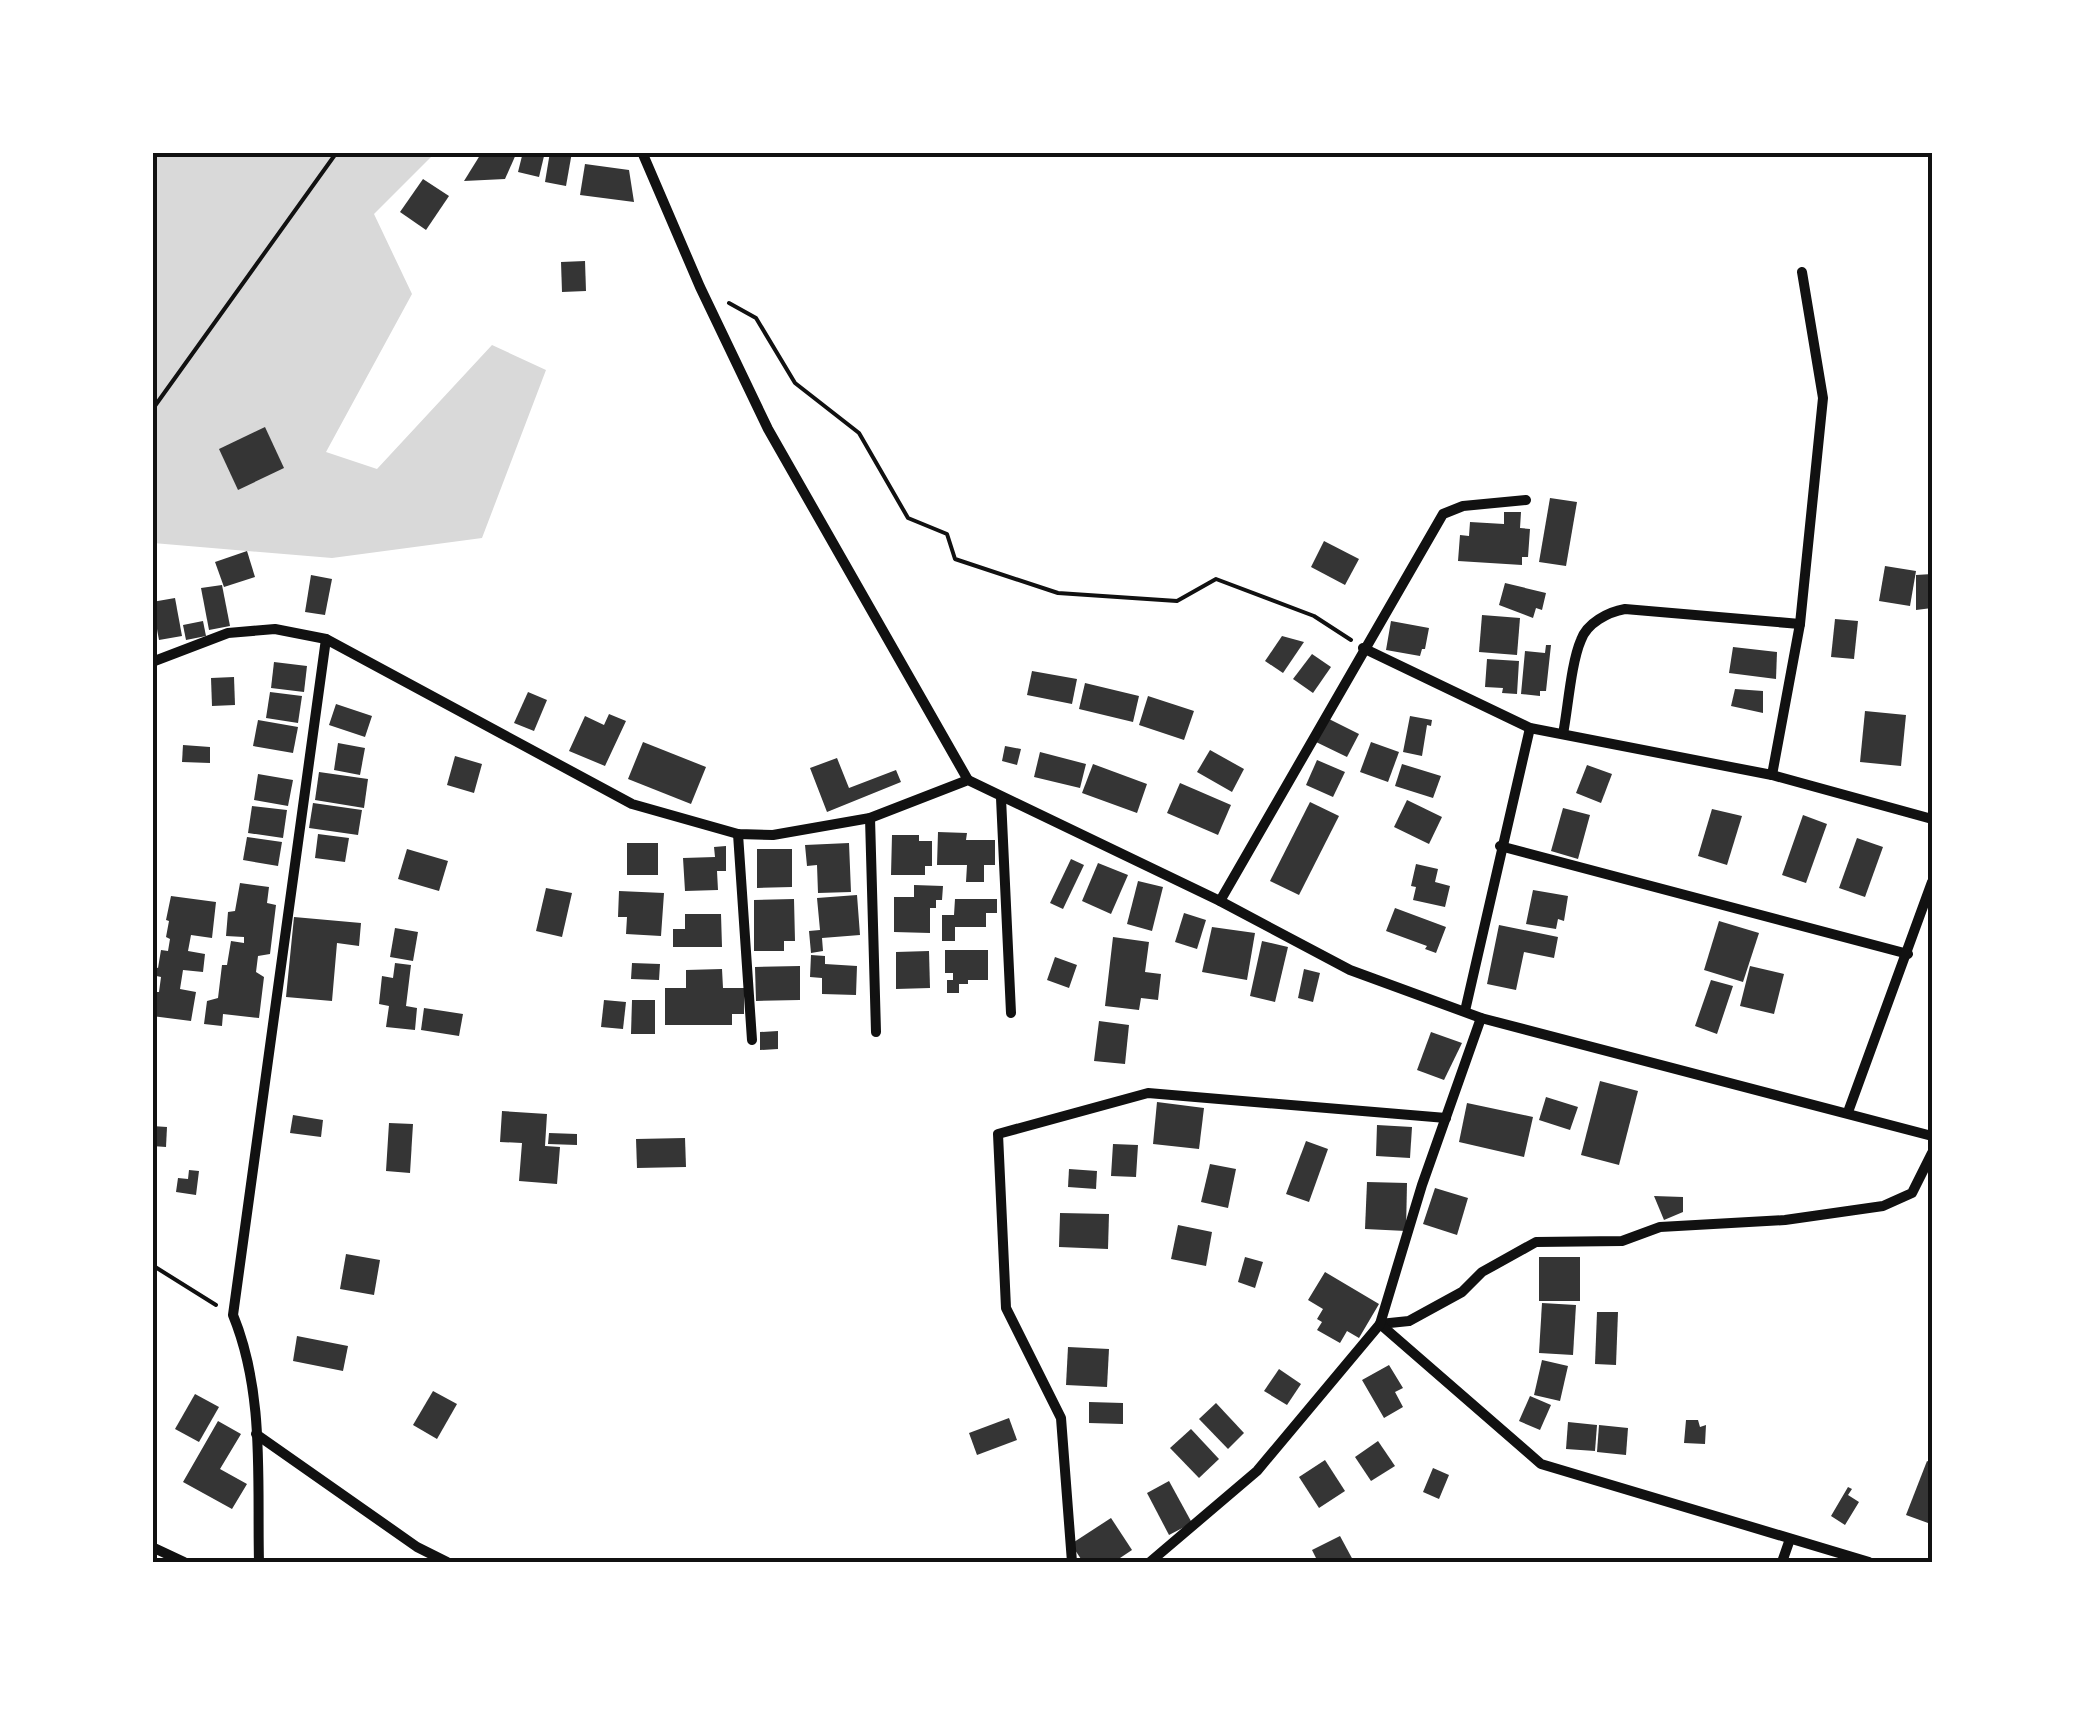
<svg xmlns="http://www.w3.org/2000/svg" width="2085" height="1715" font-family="Arial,sans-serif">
  <rect width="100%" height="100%" fill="#fff"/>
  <!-- water -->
  <polygon fill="#d9d9d9" points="152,153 435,153 374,214 412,294 326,452 377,469 492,345 546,370 482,538 332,558 153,543"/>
  <!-- building -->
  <g fill="#353535">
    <polygon points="482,152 517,152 505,179 464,181"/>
    <polygon points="523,152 545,152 539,177 518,172"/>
    <polygon points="550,152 572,152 566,186 545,182"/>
    <polygon points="585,164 629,170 634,202 580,195"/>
    <polygon points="423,179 449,196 426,230 400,212"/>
    <polygon points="585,261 586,291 562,292 561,262"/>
    <polygon points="265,427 284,468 238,490 219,449"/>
    <polygon points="1550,498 1577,502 1566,566 1539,562"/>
    <polygon points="1504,512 1521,512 1520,528 1530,529 1528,557 1522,557 1522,565 1458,561 1460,535 1469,536 1470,522 1504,524"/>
    <polygon points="1324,541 1359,559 1345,585 1311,567"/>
    <polygon points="247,551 255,577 224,587 215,562"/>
    <polygon points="1885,566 1916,571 1910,606 1879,601"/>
    <polygon points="1932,574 1932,608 1916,610 1916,575"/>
    <polygon points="311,575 332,579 325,615 305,612"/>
    <polygon points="1505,583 1546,593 1542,610 1536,608 1533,618 1499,605"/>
    <polygon points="222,585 230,626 209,630 201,588"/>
    <polygon points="175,598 182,636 159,640 152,602"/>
    <polygon points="1482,615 1520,618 1517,655 1479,652"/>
    <polygon points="1835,619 1858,621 1854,659 1831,657"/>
    <polygon points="203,621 206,636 186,640 183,625"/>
    <polygon points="1391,621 1429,628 1425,649 1422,649 1420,656 1386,650"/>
    <polygon points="1282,636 1304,642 1283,673 1265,661"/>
    <polygon points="1546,645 1551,645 1546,691 1540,691 1540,696 1521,694 1525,651 1545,653"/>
    <polygon points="1733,647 1777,652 1776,679 1729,673"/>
    <polygon points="1312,654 1331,667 1313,693 1293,679"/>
    <polygon points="1487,659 1519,661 1517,694 1502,693 1503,688 1485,687"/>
    <polygon points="274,662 307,666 304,692 271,688"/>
    <polygon points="1032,671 1077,679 1072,704 1027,695"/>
    <polygon points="234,677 235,705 212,706 211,678"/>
    <polygon points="1085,683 1139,696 1133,722 1079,709"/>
    <polygon points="1735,689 1763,691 1763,713 1731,706"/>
    <polygon points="270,692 302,696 298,723 266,718"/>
    <polygon points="528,692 547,700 534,731 514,723"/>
    <polygon points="1148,696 1194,711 1184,740 1139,725"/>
    <polygon points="336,704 372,716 365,737 329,725"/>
    <polygon points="1865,711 1906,715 1901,766 1860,762"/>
    <polygon points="609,714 626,721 605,766 569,751 585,716 604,725"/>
    <polygon points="1410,716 1432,720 1431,726 1427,725 1422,756 1403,752"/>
    <polygon points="1325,717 1359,734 1347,757 1314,741"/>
    <polygon points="258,720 298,727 293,753 253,746"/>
    <polygon points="643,742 706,767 691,804 628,779"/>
    <polygon points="1371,742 1399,752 1388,782 1360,772"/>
    <polygon points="338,743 365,748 360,775 334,770"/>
    <polygon points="183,745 210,747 210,763 182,762"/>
    <polygon points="1005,746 1021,749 1017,765 1002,761"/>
    <polygon points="1210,750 1244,769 1232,792 1197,772"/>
    <polygon points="1040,752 1086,764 1080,788 1034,777"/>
    <polygon points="455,756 482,764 474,793 447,785"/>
    <polygon points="837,758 849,788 896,770 901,782 827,812 810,768"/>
    <polygon points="1317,760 1345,772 1333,797 1306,785"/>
    <polygon points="1093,764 1147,784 1137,813 1082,793"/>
    <polygon points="1402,764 1441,776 1433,798 1395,786"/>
    <polygon points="1587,765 1612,774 1601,803 1576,793"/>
    <polygon points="319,772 368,779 364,808 315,800"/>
    <polygon points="258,774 293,780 288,806 254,800"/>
    <polygon points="1180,783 1231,805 1218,835 1167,813"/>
    <polygon points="1407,800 1442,817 1429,844 1394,827"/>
    <polygon points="1310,802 1339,816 1299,895 1270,881"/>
    <polygon points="313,803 362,810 358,835 309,828"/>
    <polygon points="252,806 287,810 283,838 248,833"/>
    <polygon points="1563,808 1590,815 1578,859 1551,851"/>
    <polygon points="1712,809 1742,816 1727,865 1698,856"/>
    <polygon points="1803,815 1827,824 1806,883 1782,875"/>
    <polygon points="938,832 967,833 966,840 995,840 995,865 984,865 984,882 966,882 967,865 937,865"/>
    <polygon points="318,834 349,838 345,862 315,858"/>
    <polygon points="892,835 919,835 919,841 932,841 932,866 925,866 925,875 891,875"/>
    <polygon points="247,837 282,842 278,866 243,860"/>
    <polygon points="1857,838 1883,847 1865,897 1839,888"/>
    <rect x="627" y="843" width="31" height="32"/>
    <polygon points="849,843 851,892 818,893 817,865 807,866 805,845"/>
    <polygon points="726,846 726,871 717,871 718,890 685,891 683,858 715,857 714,847"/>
    <polygon points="407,849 448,861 439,891 398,879"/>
    <polygon points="757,849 792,849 792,887 757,888"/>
    <polygon points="1071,859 1084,865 1063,909 1050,903"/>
    <polygon points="1098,863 1128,875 1111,914 1082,901"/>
    <polygon points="1416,864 1438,869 1435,882 1450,886 1445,907 1413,900 1416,887 1411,886"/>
    <polygon points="1138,881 1163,887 1152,931 1127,924"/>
    <polygon points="240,883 269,887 267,903 276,905 270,954 258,956 256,972 264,977 259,1018 223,1014 222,1026 204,1024 207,1001 218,998 222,965 227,965 231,941 244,943 244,937 226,936 228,912 235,911"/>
    <polygon points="914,885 943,886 942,900 936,900 936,908 930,908 930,933 894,932 894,897 914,897"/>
    <polygon points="546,888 572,893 562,937 536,931"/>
    <polygon points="1533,890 1568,896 1564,921 1558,919 1556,929 1526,924"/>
    <polygon points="619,891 664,893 661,936 626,934 627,917 618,917"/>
    <polygon points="857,895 860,935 822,938 823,951 811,953 809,931 820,930 817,898"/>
    <polygon points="171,896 216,902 212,938 191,935 188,951 205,954 203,972 183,970 180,989 196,992 191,1021 152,1016 153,992 159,992 161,977 152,975 152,966 158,968 161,950 168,951 170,939 166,937 169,921 166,920"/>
    <polygon points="794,899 795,941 784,941 784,951 754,951 754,900"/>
    <polygon points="955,899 997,899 997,913 986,913 986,927 955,927 955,941 942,941 942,915 954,915"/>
    <polygon points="1395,908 1446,927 1436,953 1425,949 1427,946 1386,931"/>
    <polygon points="1184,913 1206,920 1197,949 1175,942"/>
    <polygon points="685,914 721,914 722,947 673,947 673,929 685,929"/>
    <polygon points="294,917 361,923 359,946 337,943 332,1001 286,997"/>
    <polygon points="1719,921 1759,933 1743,982 1704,970"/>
    <polygon points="1499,925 1558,937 1554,958 1524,952 1516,990 1487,984"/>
    <polygon points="1212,927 1255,933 1247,980 1202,972"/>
    <polygon points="395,928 418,932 413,961 390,957"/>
    <polygon points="1113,937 1149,942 1145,972 1161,974 1158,1000 1141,998 1139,1010 1105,1006"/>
    <polygon points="1262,941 1288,947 1275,1002 1250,996"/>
    <polygon points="945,950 988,950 988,980 968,980 968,984 959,984 959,993 947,993 947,980 953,980 953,973 945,973"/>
    <polygon points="929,951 930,988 896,989 896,952"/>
    <polygon points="811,955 825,956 825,964 857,966 856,995 822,994 822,978 810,977"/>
    <polygon points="1055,957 1077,965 1069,988 1047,980"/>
    <polygon points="395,963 411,965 406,1006 417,1008 415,1030 386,1027 389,1006 379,1004 382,976 393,978"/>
    <polygon points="632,963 660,964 659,980 631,979"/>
    <polygon points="800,966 800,1000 756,1001 755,967"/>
    <polygon points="1750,966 1784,974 1774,1014 1740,1006"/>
    <polygon points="722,969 723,988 744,988 744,1014 732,1014 732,1025 665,1025 665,988 686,988 686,970"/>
    <polygon points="1304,969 1320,973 1313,1002 1298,998"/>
    <polygon points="1711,980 1733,986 1717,1034 1695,1026"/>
    <polygon points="604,1000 626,1002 623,1029 601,1027"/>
    <polygon points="632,1000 655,1000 655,1034 631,1034"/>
    <polygon points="424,1008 463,1014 459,1036 421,1030"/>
    <polygon points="1099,1021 1129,1025 1125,1064 1094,1061"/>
    <polygon points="778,1031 778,1049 760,1050 760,1032"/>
    <polygon points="1431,1032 1462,1043 1444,1080 1417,1070"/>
    <polygon points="1600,1081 1638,1091 1619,1165 1581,1155"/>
    <polygon points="1546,1097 1578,1107 1570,1130 1539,1120"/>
    <polygon points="1157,1102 1204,1108 1199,1149 1153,1144"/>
    <polygon points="1467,1103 1533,1117 1524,1157 1459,1142"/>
    <polygon points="502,1111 547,1114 545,1146 560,1147 557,1184 519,1181 522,1143 500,1142"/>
    <polygon points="293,1115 323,1120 321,1137 290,1133"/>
    <polygon points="389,1123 413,1124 410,1173 386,1171"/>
    <polygon points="1377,1125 1412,1127 1410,1158 1376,1156"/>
    <polygon points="152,1126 167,1127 166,1147 152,1146"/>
    <polygon points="549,1133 577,1134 577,1145 548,1144"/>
    <polygon points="685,1138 686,1167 637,1168 636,1139"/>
    <polygon points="1306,1141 1328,1149 1309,1202 1286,1194"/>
    <polygon points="1113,1144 1138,1145 1136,1177 1111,1176"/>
    <polygon points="1210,1164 1236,1169 1228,1208 1201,1202"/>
    <polygon points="1069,1169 1097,1171 1096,1189 1068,1187"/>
    <polygon points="189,1170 199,1171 196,1195 176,1192 178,1178 188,1179"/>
    <polygon points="1367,1182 1407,1183 1406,1231 1365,1229"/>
    <polygon points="1435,1188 1468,1198 1457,1235 1423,1224"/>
    <polygon points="1654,1196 1683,1197 1683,1212 1664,1220"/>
    <polygon points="1060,1213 1109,1214 1108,1249 1059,1247"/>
    <polygon points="1178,1225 1212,1232 1206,1266 1171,1259"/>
    <polygon points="346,1254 380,1260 374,1295 340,1289"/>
    <polygon points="1245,1257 1263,1262 1255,1288 1238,1282"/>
    <rect x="1539" y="1257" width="41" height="44"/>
    <polygon points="1325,1272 1379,1304 1359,1338 1347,1331 1340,1343 1317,1330 1322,1322 1317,1319 1323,1309 1308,1300"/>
    <polygon points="1542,1303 1576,1305 1573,1355 1539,1353"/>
    <polygon points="1597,1312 1618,1312 1616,1365 1595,1364"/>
    <polygon points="297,1336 348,1346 343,1371 293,1361"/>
    <polygon points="1068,1347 1109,1349 1107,1387 1066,1385"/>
    <polygon points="1542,1360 1568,1366 1560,1401 1534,1395"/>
    <polygon points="1389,1365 1403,1388 1395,1392 1403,1407 1384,1418 1362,1380"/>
    <polygon points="1279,1369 1301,1384 1287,1405 1264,1391"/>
    <polygon points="433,1391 457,1404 437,1439 413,1425"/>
    <polygon points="195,1394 219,1407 199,1442 175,1429"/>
    <polygon points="1530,1396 1551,1405 1540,1430 1519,1421"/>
    <polygon points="1089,1402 1123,1403 1123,1424 1089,1423"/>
    <polygon points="1216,1403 1244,1433 1228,1449 1199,1419"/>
    <polygon points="1009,1418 1017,1440 977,1455 969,1433"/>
    <polygon points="1686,1420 1698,1420 1700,1427 1706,1425 1705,1444 1684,1443"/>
    <polygon points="218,1421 241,1434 220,1469 247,1484 232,1509 183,1482"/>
    <polygon points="1568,1422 1597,1425 1595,1451 1566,1449"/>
    <polygon points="1599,1425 1628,1428 1626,1455 1597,1452"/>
    <polygon points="1191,1429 1219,1459 1199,1478 1170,1448"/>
    <polygon points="1378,1441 1395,1466 1371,1481 1355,1457"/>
    <polygon points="1325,1460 1345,1491 1319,1508 1299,1477"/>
    <polygon points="1927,1461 1932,1463 1932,1512 1928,1523 1906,1515"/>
    <polygon points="1433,1468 1449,1475 1439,1499 1423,1492"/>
    <polygon points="1169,1481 1192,1523 1169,1535 1147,1493"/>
    <polygon points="1848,1487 1852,1489 1848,1495 1859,1502 1845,1525 1831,1516"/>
    <polygon points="1111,1518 1132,1550 1114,1562 1083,1562 1071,1544"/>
    <polygon points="1340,1536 1354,1562 1318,1562 1312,1550"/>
  </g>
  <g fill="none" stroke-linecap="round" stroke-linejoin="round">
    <!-- path -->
    <g stroke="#111" stroke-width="4">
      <polyline points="729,303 756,318 795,383 859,433 908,518 947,534 955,559 1058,593 1177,601 1216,579 1314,616 1351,640"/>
      <polyline points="152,410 337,152"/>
      <polyline points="152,1265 216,1305"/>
    </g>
    <!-- minor -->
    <g stroke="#111" stroke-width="10">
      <polyline points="642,152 700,287 768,429 968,780"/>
      <polyline points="1363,648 1530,728 1772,775 1932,819"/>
      <polyline points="152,662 228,633 275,629 326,639 632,804 738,834 773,835 870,818 968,780 1220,901 1350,970 1481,1018 1932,1136"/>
      <path d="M1563 734C1568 708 1571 663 1581 640 1587 623 1608 612 1625 609L1800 624"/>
      <polyline points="1772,775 1800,624 1823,398 1802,272"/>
      <polyline points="1001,798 1011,1013"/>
      <polyline points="870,818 876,1032"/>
      <polyline points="738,834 752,1040"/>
      <polyline points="1500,846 1908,954"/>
      <polyline points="1220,901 1443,514 1463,506 1526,500"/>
      <polyline points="1465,1011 1530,728"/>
      <polyline points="1848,1112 1932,882"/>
      <polyline points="1380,1324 1409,1321 1462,1292 1482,1272 1536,1242 1622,1241 1660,1227 1785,1220 1883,1206 1912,1193 1932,1153"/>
      <polyline points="1380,1324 1541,1464 1869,1562"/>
      <polyline points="256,1434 417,1547 447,1562"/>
      <polyline points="152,1547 184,1562"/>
      <path d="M259 1562C257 1480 265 1393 233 1315L326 639"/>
      <polyline points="1072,1562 1061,1418 1006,1308 998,1134 1148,1093 1446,1118"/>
      <polyline points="1150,1562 1257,1471 1380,1324 1422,1185 1481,1018"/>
      <polyline points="1782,1562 1790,1539"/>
    </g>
  </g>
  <!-- border -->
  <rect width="2085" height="1715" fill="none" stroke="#ffffff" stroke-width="310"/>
  <rect x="155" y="155" width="1775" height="1405" fill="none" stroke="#111" stroke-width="4"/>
</svg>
